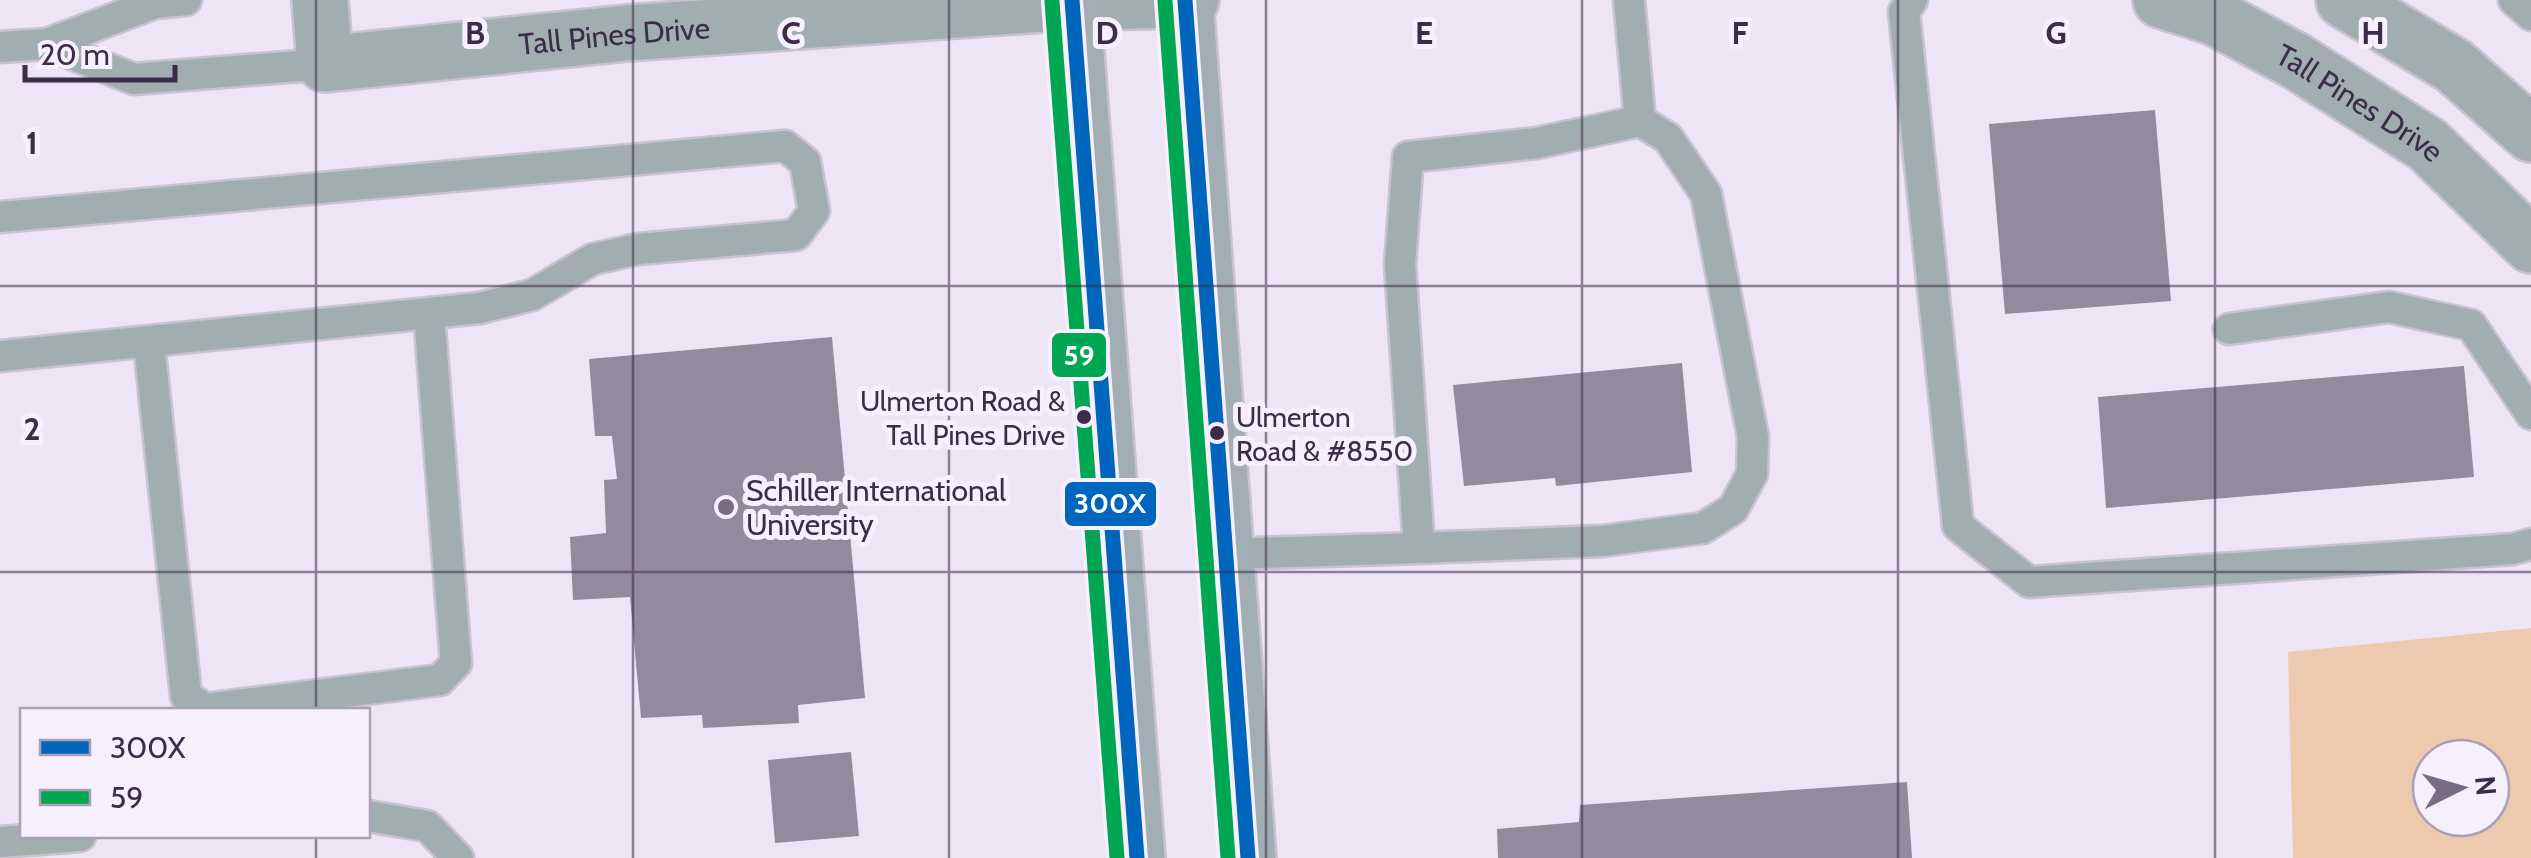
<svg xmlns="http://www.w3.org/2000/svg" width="2531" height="858" font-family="Cabin,sans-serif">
  <rect width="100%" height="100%" fill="#ede5f5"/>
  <!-- green -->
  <path fill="#edc9ae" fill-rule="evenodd" d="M2531 628V858H2293L2288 652ZM2431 758H2491V818H2431Z"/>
  <!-- building -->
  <g fill="#948a9e">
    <polygon points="2155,110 2171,301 2005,314 1989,124"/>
    <polygon points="832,337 865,698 798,705 799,723 703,728 702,715 641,718 630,597 573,600 570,537 606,533 604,480 617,479 612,436 595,436 589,359"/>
    <polygon points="1682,363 1692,472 1556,486 1555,478 1464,486 1453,385"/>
    <polygon points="2464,366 2474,477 2106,508 2098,397"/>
    <polygon points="851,752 859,836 775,843 768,760"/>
    <polygon points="1907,782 1912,858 1498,858 1497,829 1579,822 1580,805"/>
  </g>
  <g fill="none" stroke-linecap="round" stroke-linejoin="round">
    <!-- lane casing -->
    <g stroke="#c9c2d1" stroke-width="35">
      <g id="lane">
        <polyline points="1629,0 1640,121"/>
        <polyline points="1912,0 1904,12 1958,526 2029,582 2513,549 2531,544"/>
        <polyline points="2514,0 2531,15"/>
        <polyline points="47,44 134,79 325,64"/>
        <polyline points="0,47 47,44 155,3 186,0"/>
        <polyline points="0,217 785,146 805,162 814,211 796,235 638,249 593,259 532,295 480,308 0,356"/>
        <polyline points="2229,329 2389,307 2471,325 2531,414"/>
        <polyline points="149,343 186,696 205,709 440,680 456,663 429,314"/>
        <polyline points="1226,554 1419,548 1400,264 1408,157 1537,143 1640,121 1668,138 1706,194 1753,437 1752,474 1733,509 1703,528 1602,541 1419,548"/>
        <polyline points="368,816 427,826 458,858"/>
        <polyline points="0,842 80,836"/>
      </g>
    </g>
    <!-- street casing -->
    <g stroke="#c9c2d1" stroke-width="60">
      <g id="street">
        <path id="s1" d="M320 0 325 64 627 33 1072 2 1191 0"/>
        <path id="s2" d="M2161 0 2214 17 2296 61 2428 145 2531 245"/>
        <polyline points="2344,0 2454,66 2531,134"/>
      </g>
    </g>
    <!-- primary casing -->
    <g stroke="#c9c2d1" stroke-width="60">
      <g id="primary">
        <polyline points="1072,0 1137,858"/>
        <polyline points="1185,0 1248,858"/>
      </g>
    </g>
    <!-- lane -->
    <use href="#lane" stroke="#a2adaf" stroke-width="30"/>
    <!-- street -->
    <use href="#street" stroke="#a2adaf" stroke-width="55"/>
    <!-- primary -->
    <use href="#primary" stroke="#a2aeb4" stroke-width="55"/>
    <!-- bus-1 casing -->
    <g stroke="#f6effe" stroke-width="22">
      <g id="bus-1">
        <polyline points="1072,0 1137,858"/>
        <polyline points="1185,0 1248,858"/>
      </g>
    </g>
    <!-- bus-2 casing -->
    <g stroke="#f6effe" stroke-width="22">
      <g id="bus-2">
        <polyline points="1165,1 1228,858"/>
        <polyline points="1052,2 1117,858"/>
      </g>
    </g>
    <!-- bus-1 -->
    <use href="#bus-1" stroke="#0065bd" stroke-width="15"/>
    <!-- bus-2 -->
    <use href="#bus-2" stroke="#00a651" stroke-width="15"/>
  </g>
  <!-- grid -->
  <path fill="none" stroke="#3b2c49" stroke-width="2.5" stroke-opacity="0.55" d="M316 0V710M633 0V858M949 0V858M1266 0V858M1582 0V858M1898 0V858M2215 0V858M0 286H2531M0 572H2531M316 836V858"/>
  <!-- markers -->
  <g fill="#3b2c49" stroke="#f6effe" stroke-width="4">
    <circle cx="1084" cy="417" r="9"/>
    <circle cx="1217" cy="433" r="9"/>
  </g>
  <circle fill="#796d85" stroke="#f6effe" stroke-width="4" cx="726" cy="507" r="10"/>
  <g text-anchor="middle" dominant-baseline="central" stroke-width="10" stroke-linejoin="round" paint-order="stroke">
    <!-- bus labels -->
    <g font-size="28" fill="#3b2c49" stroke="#f6effe" text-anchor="end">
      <text x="1065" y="401">Ulmerton Road &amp;<tspan x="1065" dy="34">Tall Pines Drive</tspan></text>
      <text x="1236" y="417" text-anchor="start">Ulmerton<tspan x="1236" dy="34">Road &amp; #8550</tspan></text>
    </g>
    <!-- street labels -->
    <g font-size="30" fill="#3b2c49" stroke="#f6effe">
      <text stroke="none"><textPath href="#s1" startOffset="355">Tall Pines Drive</textPath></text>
      <text stroke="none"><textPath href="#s2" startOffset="225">Tall Pines Drive</textPath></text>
    </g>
    <!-- poi labels -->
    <g font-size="30" fill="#3b2c49" stroke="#f6effe" text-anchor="start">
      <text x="746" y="490">Schiller International<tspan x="746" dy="34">University</tspan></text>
    </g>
  </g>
  <g font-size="32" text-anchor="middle" font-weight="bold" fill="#3b2c49" stroke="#f6effe" stroke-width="10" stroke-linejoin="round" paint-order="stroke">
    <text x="475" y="44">B</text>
    <text x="791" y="44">C</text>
    <text x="1107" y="44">D</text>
    <text x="1424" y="44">E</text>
    <text x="1740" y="44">F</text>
    <text x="2056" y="44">G</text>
    <text x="2373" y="44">H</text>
    <text x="32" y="154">1</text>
    <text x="32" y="440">2</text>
  </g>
  <g stroke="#f6effe" stroke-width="4">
    <rect x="1050" y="331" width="58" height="48" rx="10" fill="#00a651"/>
    <rect x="1063" y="480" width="95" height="48" rx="10" fill="#0065bd"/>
  </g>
  <g font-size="28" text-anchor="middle" font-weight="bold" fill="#fff">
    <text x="1079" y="365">59</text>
    <text x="1110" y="513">300X</text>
  </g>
  <!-- legend -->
  <rect x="20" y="708" width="350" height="130" fill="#f6effe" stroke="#aba1b6" stroke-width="2.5"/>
  <rect x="40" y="740" width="50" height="15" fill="#0065bd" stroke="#aba1b6" stroke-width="2.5"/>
  <text x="110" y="758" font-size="30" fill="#3b2c49">300X</text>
  <rect x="40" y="790" width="50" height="15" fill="#00a651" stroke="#aba1b6" stroke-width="2.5"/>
  <text x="110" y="808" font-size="30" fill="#3b2c49">59</text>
  <!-- north arrow -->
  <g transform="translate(2461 788) rotate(85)"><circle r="48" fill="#f6effe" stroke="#aba1b6" stroke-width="2.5"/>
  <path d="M0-8L18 38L0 25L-18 38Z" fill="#796d85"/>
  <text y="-15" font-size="28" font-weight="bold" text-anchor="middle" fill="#3b2c49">N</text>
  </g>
  <!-- scale -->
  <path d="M25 65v15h150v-15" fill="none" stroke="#3b2c49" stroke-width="5"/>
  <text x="40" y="65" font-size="30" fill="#3b2c49" stroke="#f6effe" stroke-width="8" paint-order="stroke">20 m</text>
</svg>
